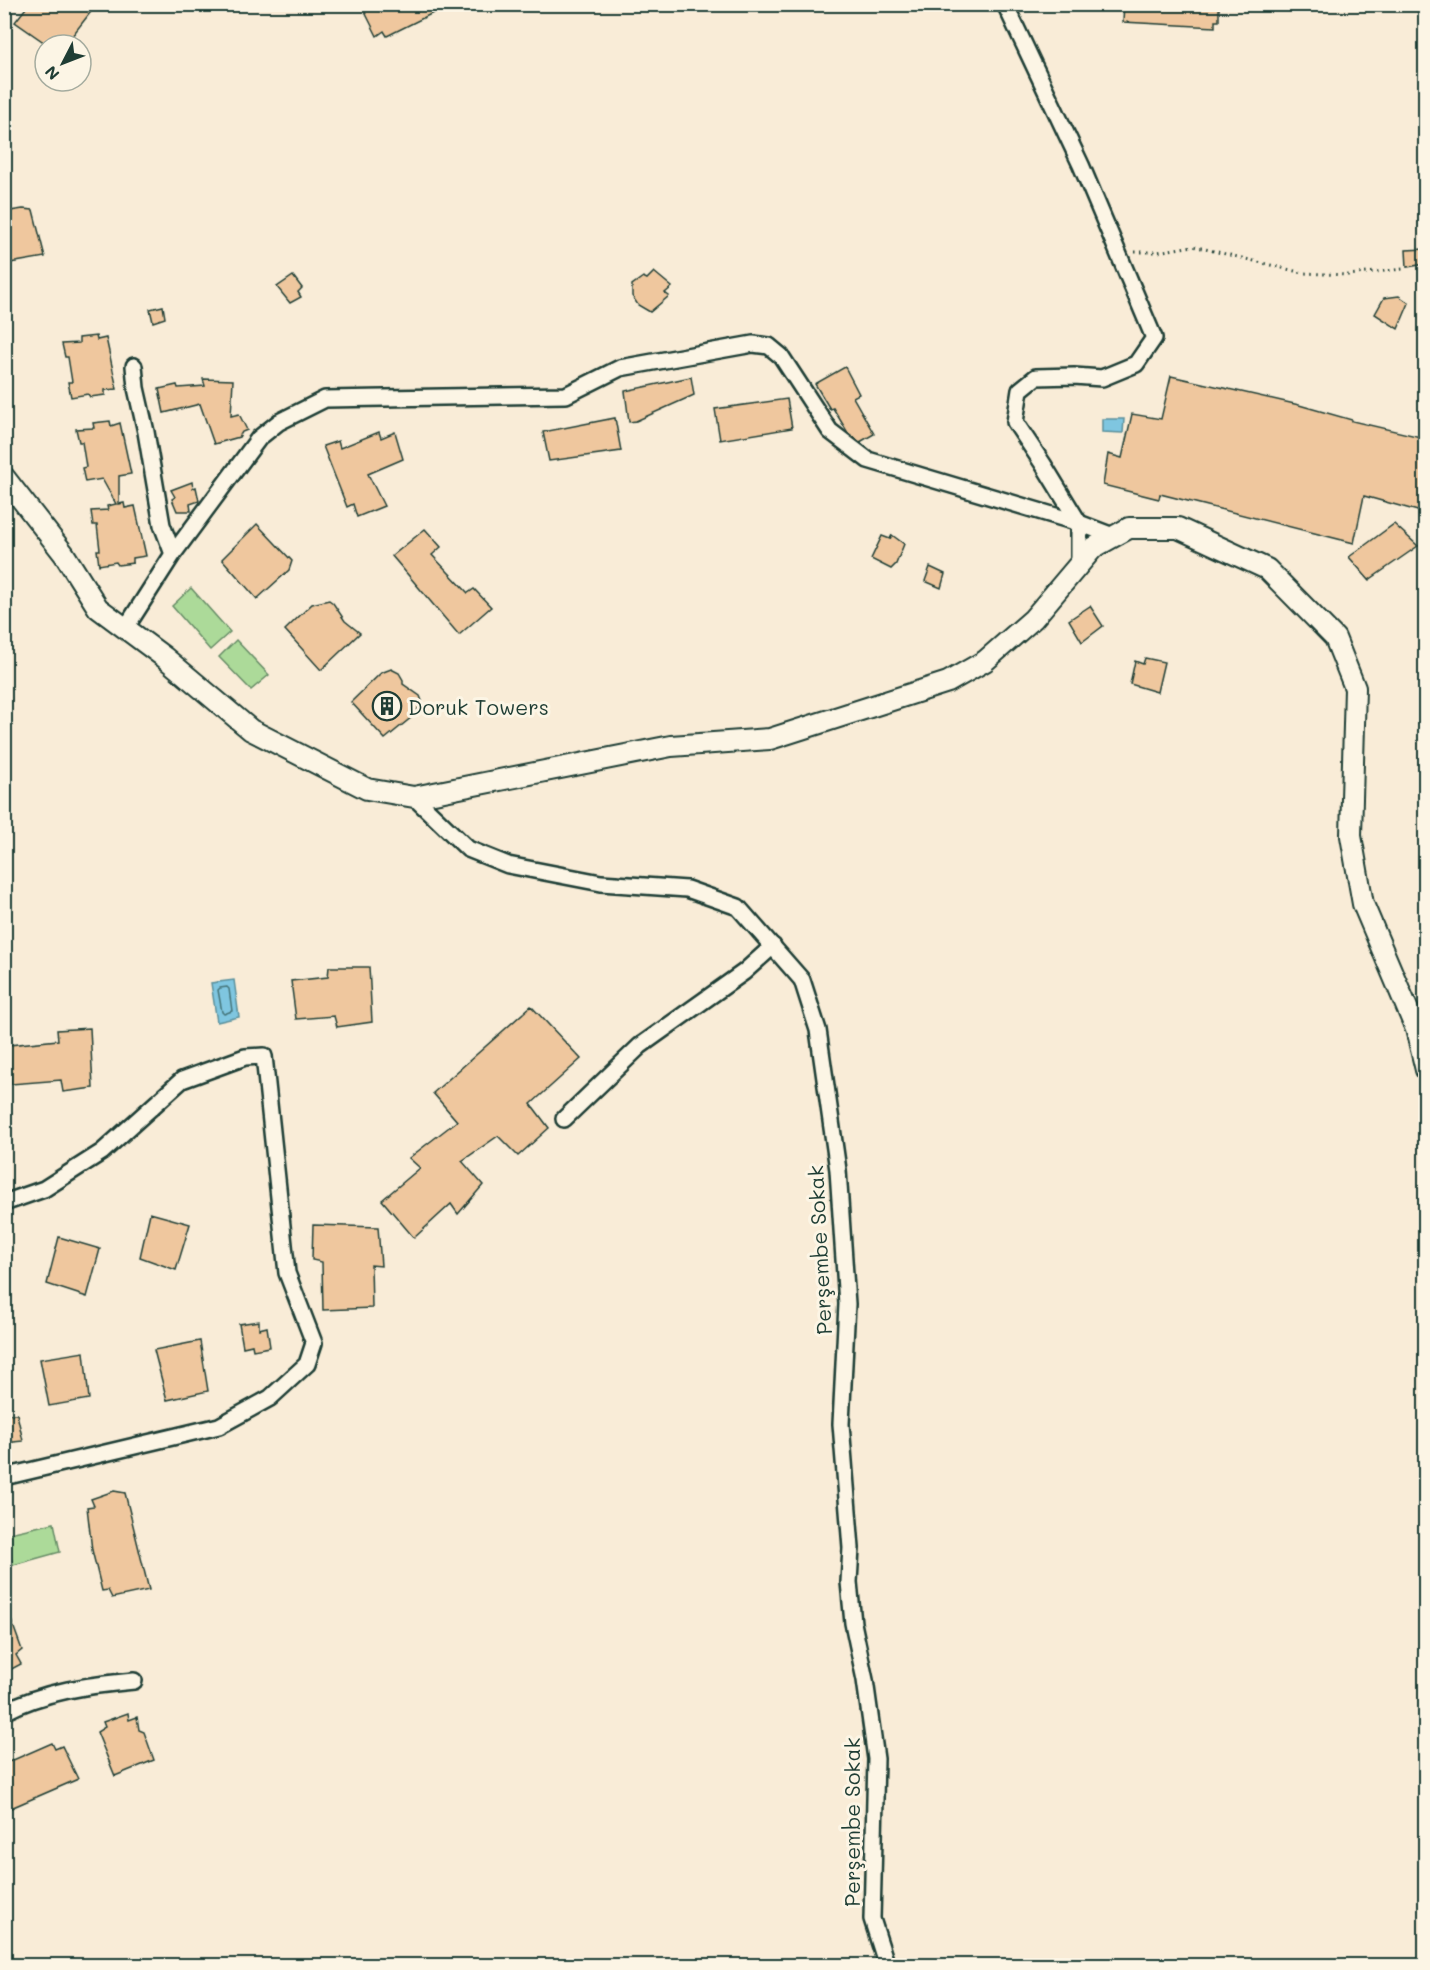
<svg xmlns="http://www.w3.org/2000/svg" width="1430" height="1970" font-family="Mali,sans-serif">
  <rect width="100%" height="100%" fill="#f9ecd7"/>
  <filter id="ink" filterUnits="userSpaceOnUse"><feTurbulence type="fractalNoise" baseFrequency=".0167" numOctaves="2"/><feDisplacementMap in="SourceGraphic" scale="12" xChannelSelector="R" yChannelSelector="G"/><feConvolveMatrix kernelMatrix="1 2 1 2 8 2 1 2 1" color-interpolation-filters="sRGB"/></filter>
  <g filter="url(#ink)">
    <!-- green -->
    <g fill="#acda99" stroke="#668c66" stroke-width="1.5">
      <polygon points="191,588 230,632 210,650 172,606"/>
      <polygon points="236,640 269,675 251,690 219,657"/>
      <polygon points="54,1523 60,1552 13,1565 5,1534"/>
    </g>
    <!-- water -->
    <g fill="#7fc6e0" stroke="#598f9b" stroke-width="1.5">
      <polygon points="1102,419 1124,419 1123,433 1102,432"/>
      <polygon points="234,980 239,1017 217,1022 211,983"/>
    </g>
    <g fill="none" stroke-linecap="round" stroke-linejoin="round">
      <!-- shore -->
      <polygon stroke="#457479" stroke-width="1.5" points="227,987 229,989 232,1011 224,1014 222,1012 218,990 220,988"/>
    </g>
    <!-- building -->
    <g fill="#efc79e" stroke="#1f3d34" stroke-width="1.5">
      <polygon points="29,4 97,4 65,45 48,45 15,22"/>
      <polygon points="361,4 451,4 387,36 384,31 377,36"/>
      <polygon points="1124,4 1219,4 1219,21 1215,21 1215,27 1123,22"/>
      <polygon points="23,209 33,210 45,257 4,264 4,212"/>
      <polygon points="1425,249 1425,264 1407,267 1406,250"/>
      <polygon points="654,272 672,287 665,293 669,296 650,312 638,305 632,296 632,285 643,277 647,279"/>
      <polygon points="293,276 302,288 298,292 301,297 290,303 277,287"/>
      <polygon points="1399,296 1409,303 1398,329 1375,314 1384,298"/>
      <polygon points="163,306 165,318 153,322 150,309"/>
      <polygon points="96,336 97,340 106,338 117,389 105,390 105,395 90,397 88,394 71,397 68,382 72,382 68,357 65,357 62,344 79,343 79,338"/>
      <polygon points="845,367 859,394 853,397 874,434 860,442 848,433 833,408 830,409 815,384"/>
      <polygon points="1171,376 1299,405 1352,420 1352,421 1425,438 1425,513 1364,496 1354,543 1160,494 1159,499 1103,485 1108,454 1122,458 1132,414 1161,419"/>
      <polygon points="691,377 694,395 636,421 629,422 625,391"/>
      <polygon points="203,379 233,380 231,416 239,414 247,430 242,432 239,437 214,444 200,404 164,413 159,389 177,385 178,388 205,386"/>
      <polygon points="787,399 792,428 720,440 715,409"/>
      <polygon points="615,418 621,451 549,461 543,432"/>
      <polygon points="110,421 111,426 120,423 131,474 119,476 119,504 124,503 125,508 135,506 146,556 133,558 133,563 118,565 116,562 99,565 97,550 100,550 97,525 93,525 91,511 108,510 107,506 116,504 102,479 85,482 82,468 86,467 82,442 79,442 76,429 94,428 93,423"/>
      <polygon points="379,432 381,438 395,432 403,459 368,474 384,506 357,517 353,504 347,507 323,446 338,441 340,448"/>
      <polygon points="192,482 193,488 196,487 199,501 190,504 191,511 177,511 172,499 175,497 171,490"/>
      <polygon points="257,524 292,561 289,570 257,599 222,559"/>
      <polygon points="1394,524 1418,546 1369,580 1349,557"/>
      <polygon points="425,529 441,547 432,555 468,593 474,589 491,607 459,635 392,556"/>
      <polygon points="892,535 904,544 896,564 891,569 871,559 882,536 890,539"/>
      <polygon points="930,567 945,574 941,588 925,581"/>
      <polygon points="329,600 333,603 345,621 360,633 321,670 285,630 312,604"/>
      <polygon points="1090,606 1103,626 1082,642 1069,620"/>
      <polygon points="1145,658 1164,662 1157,692 1130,684 1135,661 1143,664"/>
      <polygon points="391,669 399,673 403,680 403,684 420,696 422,701 417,710 418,712 385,739 351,702 381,673"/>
      <polygon points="329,967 369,967 372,1022 337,1027 334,1016 296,1019 291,981 328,977"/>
      <polygon points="531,1006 581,1059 531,1104 549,1128 518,1156 498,1136 462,1161 483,1185 458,1214 451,1204 414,1238 382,1200 420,1168 409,1158 457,1121 433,1093"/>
      <polygon points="90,1028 93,1088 63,1092 61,1080 11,1084 9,1045 58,1040 57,1030"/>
      <polygon points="150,1213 190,1224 176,1270 140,1257"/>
      <polygon points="313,1225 378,1227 381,1266 371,1265 372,1308 323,1310 322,1262 312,1260"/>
      <polygon points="59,1237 100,1249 87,1297 47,1284"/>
      <polygon points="259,1321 259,1329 267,1327 270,1347 253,1350 252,1345 243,1347 239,1324"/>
      <polygon points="200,1341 208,1391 167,1400 154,1350"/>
      <polygon points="84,1352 89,1399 49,1406 40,1359"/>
      <polygon points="4,1414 17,1414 23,1441 4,1443"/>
      <polygon points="114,1491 125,1493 149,1590 112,1598 108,1590 102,1591 92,1550 87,1507 94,1506 91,1499"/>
      <polygon points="4,1606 6,1606 22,1650 16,1655 21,1664 4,1673"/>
      <polygon points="128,1713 129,1720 137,1717 139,1730 144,1732 154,1760 115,1776 97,1732 105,1727 103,1722"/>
      <polygon points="52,1743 55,1749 62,1746 78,1779 4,1811 4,1764"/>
    </g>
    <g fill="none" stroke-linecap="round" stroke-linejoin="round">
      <!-- minor casing -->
      <g stroke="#1f3d34" stroke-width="20">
        <g id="minor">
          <polyline points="1005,4 1081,165 1154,338 1136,364 1102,378 1074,376 1036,377 1020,390 1015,422 1043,464 1079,523 1079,565"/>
          <polyline points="134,366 136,388 146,432 162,525 173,554"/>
          <polyline points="125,629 173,554 259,438 279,422 325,399 566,395 620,368 753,344 769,346 781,356 830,431 868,460 1079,523 1113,536"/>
          <polyline points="414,797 468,849 508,865 601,883 687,889 738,907 802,980 818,1030 838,1170 847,1304 841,1424 851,1548 849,1582 853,1623 865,1680 876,1759 872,1919 887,1966"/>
          <polyline points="564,1119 640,1046 744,972 773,946"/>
          <polyline points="4,1203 44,1189 102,1152 182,1080 245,1057 264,1056 287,1273 314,1343 307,1364 270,1398 219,1426 4,1477"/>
          <path d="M4 1712C44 1691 90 1685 134 1681"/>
        </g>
      </g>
      <!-- tertiary casing -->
      <g stroke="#1f3d34" stroke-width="24">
        <polyline id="tertiary" points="4,477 64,554 98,608 164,657 251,730 367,789 414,797 671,746 770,739 948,682 985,661 1033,619 1093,548 1129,528 1178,528 1267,569 1335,638 1355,688 1351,836 1363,904 1416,1029 1426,1070"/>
      </g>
      <!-- path -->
      <polyline stroke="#1f3d34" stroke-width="3" stroke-dasharray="1.5 4.5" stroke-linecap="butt" points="1135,252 1157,252 1193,246 1303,273 1348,275 1403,269"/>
      <!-- minor -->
      <use href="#minor" stroke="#fcf5e5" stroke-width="15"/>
      <!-- tertiary -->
      <use href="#tertiary" stroke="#fcf5e5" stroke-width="20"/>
    </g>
  </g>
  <!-- icons -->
  <defs>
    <g id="building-ring" transform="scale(1.5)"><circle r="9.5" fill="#fcf5e5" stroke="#1f3d34" stroke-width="1.5"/><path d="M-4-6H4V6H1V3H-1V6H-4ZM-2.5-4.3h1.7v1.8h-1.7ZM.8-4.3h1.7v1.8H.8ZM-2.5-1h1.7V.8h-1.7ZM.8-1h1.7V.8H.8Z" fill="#1f3d34"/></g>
  </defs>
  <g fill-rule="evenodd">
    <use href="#building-ring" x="387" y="706"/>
  </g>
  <g text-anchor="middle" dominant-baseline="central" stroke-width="6" stroke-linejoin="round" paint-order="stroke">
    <!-- poi labels -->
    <g font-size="21" fill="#1f3d34" stroke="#fcf5e5" text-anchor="start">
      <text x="408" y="706">Doruk Towers</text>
    </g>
    <!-- street labels -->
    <g font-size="21" fill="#1f3d34" stroke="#fcf5e5">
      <text transform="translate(819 1250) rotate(-93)">Perşembe Sokak</text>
      <text transform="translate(851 1822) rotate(-90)">Perşembe Sokak</text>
    </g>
  </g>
  <!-- margin -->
  <rect width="1430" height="1970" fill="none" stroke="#fcf5e5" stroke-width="24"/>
  <rect x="12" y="12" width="1406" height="1946" fill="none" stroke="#1f3d34" stroke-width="2" filter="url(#ink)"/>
  <!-- north arrow -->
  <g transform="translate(63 63) rotate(228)"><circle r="28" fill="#fcf5e5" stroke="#a4ab9e" stroke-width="1.5"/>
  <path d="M0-4.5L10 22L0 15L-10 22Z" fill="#1f3d34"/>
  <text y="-9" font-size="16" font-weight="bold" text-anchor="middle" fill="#1f3d34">N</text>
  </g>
</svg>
